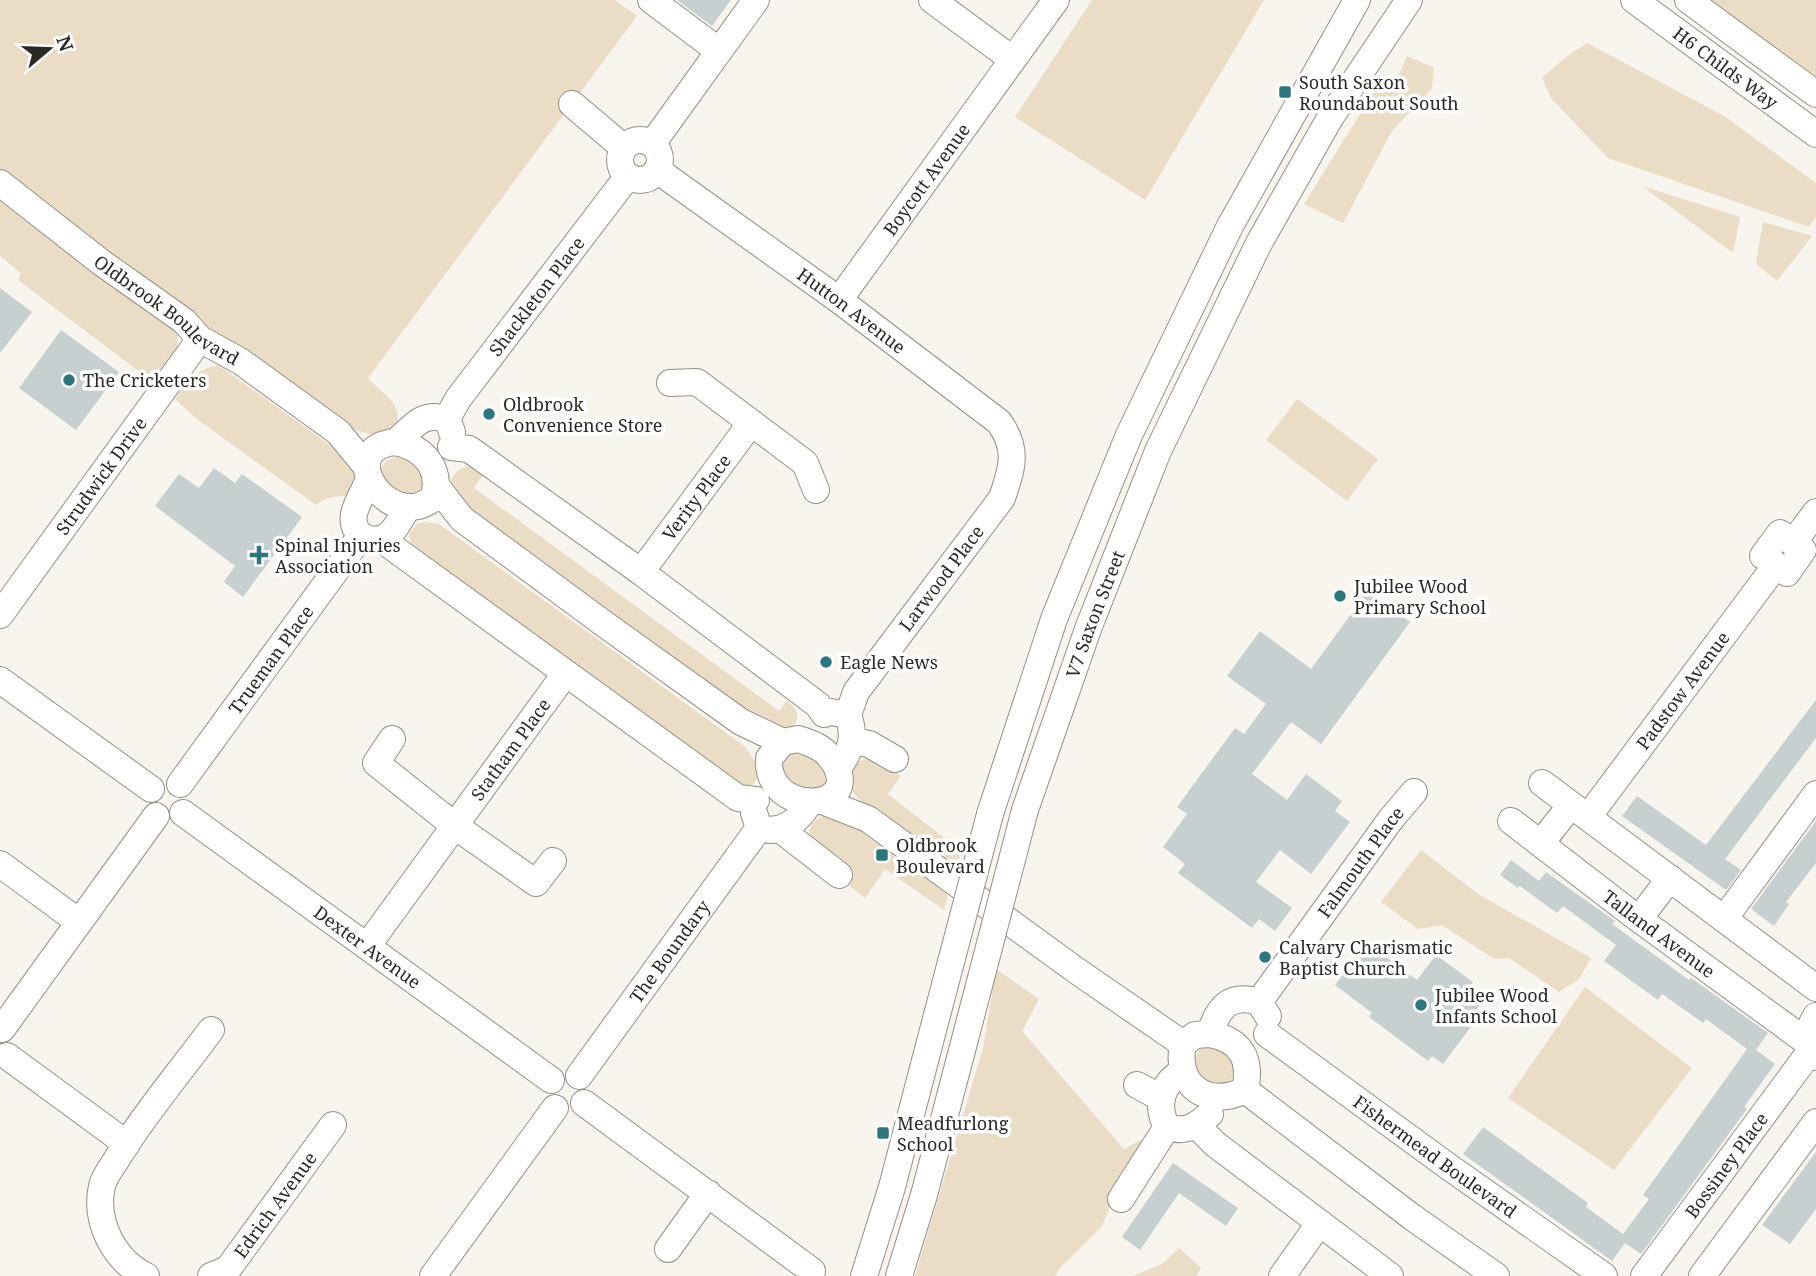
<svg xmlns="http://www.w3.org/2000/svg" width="1816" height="1276" font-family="'Noto Serif',serif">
  <rect width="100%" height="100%" fill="#f8f4ee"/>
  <!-- green -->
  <g fill="#ebdcc6">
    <path d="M0 0H615L637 16 368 378C385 397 406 404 395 432L383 438 342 426 0 174Z"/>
    <polygon points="1092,0 1264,0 1145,200 1015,117"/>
    <polygon points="1706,0 1816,0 1816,79"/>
    <polygon points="1587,43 1724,116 1816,183 1816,217 1809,227 1608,158 1551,98 1542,78 1567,56"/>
    <polygon points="1407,56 1434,68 1432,88 1392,131 1343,223 1304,204 1373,93 1400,73"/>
    <polygon points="1642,186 1740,217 1733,253"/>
    <polygon points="0,199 162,317 178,334 177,349 153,382 18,280 21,273 0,256"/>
    <polygon points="1763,222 1812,236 1777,281 1756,264"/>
    <path d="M218 365 340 452C354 469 361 474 348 495L327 498 316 505 197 419 175 399C189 379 193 371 218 365Z"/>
    <polygon points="1297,399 1378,459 1347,501 1266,440"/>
    <polygon points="395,457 412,458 435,485 401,503 378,473 386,461"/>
    <path d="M470 466 483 475 474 488 779 711 787 701C806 716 796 728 779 735L467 511 450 483C453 473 460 468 470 466Z"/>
    <path d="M425 522 439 524 744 746C755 759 767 779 746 789L414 555 409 534 418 523Z"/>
    <polygon points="792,749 821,762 829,783 818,795 783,782 780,755"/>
    <polygon points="867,758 876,759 901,776 888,794 961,851 956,872 861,801 852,791 849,773 857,762"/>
    <path d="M826 815 848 820 948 892 944 910 885 869 865 898 847 884 853 876 813 846C805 831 811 820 826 815Z"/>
    <polygon points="1421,850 1478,894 1591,958 1579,979 1559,992 1509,958 1494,959 1442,925 1418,929 1381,902"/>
    <polygon points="996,969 1039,999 1022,1031 1124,1149 1141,1140 1143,1153 1116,1191 1102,1226 1059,1269 1055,1276 915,1276 983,1048"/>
    <polygon points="1585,987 1692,1068 1614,1170 1508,1098"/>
    <polygon points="1227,1046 1236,1074 1225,1086 1202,1084 1193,1061 1201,1048"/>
    <polygon points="1179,1248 1201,1268 1196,1276 1133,1276 1162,1264"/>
  </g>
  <!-- building -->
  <g fill="#c7d0d1">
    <polygon points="677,0 731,0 712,26"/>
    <polygon points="0,288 32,312 0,353"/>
    <polygon points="61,330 119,372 76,430 19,388"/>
    <polygon points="214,468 235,483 242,474 302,517 243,597 224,582 235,566 155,506 179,474 199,488"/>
    <polygon points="1368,591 1410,622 1321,744 1291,722 1252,774 1287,800 1306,774 1342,801 1335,811 1350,822 1311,874 1280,850 1256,882 1292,908 1275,931 1259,919 1252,928 1178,873 1185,864 1163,847 1187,814 1177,807 1235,728 1244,734 1266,704 1227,676 1260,631 1311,669"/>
    <polygon points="1816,700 1816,738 1725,859 1741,870 1726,890 1622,816 1637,796 1706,845"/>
    <polygon points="1816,821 1816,863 1786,902 1789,904 1774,926 1751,909"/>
    <polygon points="1511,860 1539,881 1546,872 1615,921 1612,924 1689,980 1691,978 1768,1033 1756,1050 1775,1064 1744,1107 1747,1109 1641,1254 1625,1243 1612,1261 1463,1154 1483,1127 1588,1203 1586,1207 1623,1234 1649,1199 1643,1195 1747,1049 1706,1019 1703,1023 1662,994 1658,1000 1604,961 1616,945 1563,906 1557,913 1520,886 1518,888 1500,875"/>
    <polygon points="1367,943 1417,980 1436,955 1473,982 1470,987 1485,998 1474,1013 1479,1016 1443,1064 1432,1056 1428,1061 1369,1017 1372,1013 1335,985"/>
    <polygon points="1816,1152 1816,1209 1790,1244 1762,1225"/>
    <polygon points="1173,1163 1238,1208 1226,1226 1179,1193 1140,1250 1122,1237"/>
  </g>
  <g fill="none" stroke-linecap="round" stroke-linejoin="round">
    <!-- minor casing -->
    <g stroke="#938f8a" stroke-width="28">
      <g id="minor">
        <polyline points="651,0 719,51"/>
        <polyline points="932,0 1012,59"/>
        <path id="s1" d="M1634 0 1816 134"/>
        <polyline points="1688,0 1816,94"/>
        <polyline points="572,104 624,148"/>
        <circle cx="640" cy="160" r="20"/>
        <polyline points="652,144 756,0"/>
        <path id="s2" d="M657 170 839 300 999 422C1019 450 1012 468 1002 498L856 692 848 715"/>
        <path id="s3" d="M0 183 102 263 184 321 200 339 240 361 338 432 366 466"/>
        <path id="s4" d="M839 300 1056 0"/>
        <polyline points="670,383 697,382 805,463 816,490"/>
        <path id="s5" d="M447 419 458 399 628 176"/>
        <path d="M396 442C424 448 443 469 433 499 429 501 423 505 418 506 378 516 338 447 396 442Z"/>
        <path d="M396 442C413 427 422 411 447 419L452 432"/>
        <polyline points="451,447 469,449 641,572 818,705 824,714"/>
        <path d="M369 479C365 490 356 503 354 514 350 536 373 547 390 534 397 527 403 515 408 507"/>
        <polyline points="437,487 462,519 603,623 741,722 783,742"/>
        <polygon points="1780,533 1803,550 1787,573 1763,556"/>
        <polyline points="381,539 738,798 756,800"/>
        <polyline points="1793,543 1816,512"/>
        <path id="s6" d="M641 572 751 423"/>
        <path id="s7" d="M0 615 200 339"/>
        <polyline points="0,680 151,789"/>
        <path d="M831 712 848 715C856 736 851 751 838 768"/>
        <polyline points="392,739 376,763 455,826 536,883 553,861"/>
        <path d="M798 739C815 744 828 750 836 766 860 813 765 816 769 758L783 742Z"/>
        <polyline points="852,741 869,744 895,759"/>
        <polyline points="1542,783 1816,988"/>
        <path id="s8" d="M180 784 361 536"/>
        <polyline points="822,801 868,819 1077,971 1183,1044"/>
        <path id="s9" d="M1025 810 1088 629 1158 451 1259 243 1330 118 1409 0"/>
        <path id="s10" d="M183 813 551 1080"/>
        <path d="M754 813 759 828C781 835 799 821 809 803"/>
        <polyline points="990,814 1054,619 1129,435 1230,226 1357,0"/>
        <path id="s11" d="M1588 817 1776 565"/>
        <path id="s12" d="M1511 821 1632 914 1807 1042"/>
        <polyline points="781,830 839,875"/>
        <polyline points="1541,843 1571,805"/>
        <polyline points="0,864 79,922"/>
        <polyline points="1639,919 1670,878"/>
        <polyline points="1724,919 1816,794"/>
        <path id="s13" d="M368 945 565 674"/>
        <path id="s14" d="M1259 1002 1391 819 1414 792"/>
        <polyline points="2,1029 156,816"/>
        <path d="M1210 1034C1241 1040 1252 1059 1245 1090 1208 1109 1174 1086 1183 1044L1195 1035Z"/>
        <path d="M1210 1034C1218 1007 1230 993 1259 1002L1268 1016"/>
        <path id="s15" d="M1267 1034 1449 1167 1604 1276"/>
        <polyline points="7,1056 127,1144"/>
        <path d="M1812 1057C1805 1043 1808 1029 1816 1016"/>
        <path d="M1183 1071C1162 1083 1155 1105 1167 1127 1185 1133 1195 1127 1210 1114"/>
        <path id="s16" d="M579 1076 759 828"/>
        <polyline points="1137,1085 1161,1098"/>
        <polyline points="1245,1090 1412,1217 1496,1276"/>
        <polyline points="584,1103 812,1271"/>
        <polyline points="1197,1126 1215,1144 1390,1276"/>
        <polyline points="1121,1199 1167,1127"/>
        <polyline points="668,1249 708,1193"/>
        <path d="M146 1276C114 1260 94 1222 102 1186 104 1176 113 1166 118 1157 145 1113 180 1072 211 1030"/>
        <path id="s17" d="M211 1276 228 1269 333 1125"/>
        <polyline points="433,1276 555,1108"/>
        <polyline points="864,1276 892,1187 937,1015"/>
        <polyline points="899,1276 924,1195 970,1020"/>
        <polyline points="1282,1276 1319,1224"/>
        <path id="s18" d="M1644 1276 1809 1053"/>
        <polyline points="1702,1276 1816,1122"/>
      </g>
    </g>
    <!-- minor -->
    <use href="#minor" stroke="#fff" stroke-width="26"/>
    <!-- minor-bridge casing -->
    <g stroke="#938f8a" stroke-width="28" stroke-linecap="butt">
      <g id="minor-bridge">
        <polyline points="937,1015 990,814"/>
        <polyline points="970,1020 1025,810"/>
      </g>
    </g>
    <!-- minor-bridge -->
    <use href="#minor-bridge" stroke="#fff" stroke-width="26"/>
  </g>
  <!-- markers -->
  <g fill="#2d767e" stroke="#fff" stroke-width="2.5">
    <rect x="1278" y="85" width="14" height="14" rx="3.5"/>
    <circle cx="69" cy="380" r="7"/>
    <circle cx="489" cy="414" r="7"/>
    <path d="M255.5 544.5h7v7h7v7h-7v7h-7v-7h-7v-7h7z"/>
    <circle cx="1340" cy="596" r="7"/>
    <circle cx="826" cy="662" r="7"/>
    <rect x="875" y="848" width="14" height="14" rx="3.5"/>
    <circle cx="1265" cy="957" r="7"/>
    <circle cx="1421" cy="1005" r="7"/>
    <rect x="876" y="1126" width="14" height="14" rx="3.5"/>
  </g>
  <g text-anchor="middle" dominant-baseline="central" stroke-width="7" stroke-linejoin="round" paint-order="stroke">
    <!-- street labels -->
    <g font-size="18" fill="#2a2926" stroke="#fff">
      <text stroke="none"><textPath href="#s1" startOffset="114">H6 Childs Way</textPath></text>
      <text stroke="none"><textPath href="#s4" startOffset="149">Boycott Avenue</textPath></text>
      <text stroke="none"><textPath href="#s5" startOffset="152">Shackleton Place</textPath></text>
      <text stroke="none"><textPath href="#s3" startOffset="210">Oldbrook Boulevard</textPath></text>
      <text stroke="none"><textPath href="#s2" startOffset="240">Hutton Avenue</textPath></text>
      <text stroke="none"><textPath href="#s7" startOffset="172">Strudwick Drive</textPath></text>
      <text stroke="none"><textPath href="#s6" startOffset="93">Verity Place</textPath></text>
      <text transform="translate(941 578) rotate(-53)">Larwood Place</text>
      <text stroke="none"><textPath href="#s9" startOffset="208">V7 Saxon Street</textPath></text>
      <text stroke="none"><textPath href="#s8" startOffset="154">Trueman Place</textPath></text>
      <text stroke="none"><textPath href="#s11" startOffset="158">Padstow Avenue</textPath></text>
      <text stroke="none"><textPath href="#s13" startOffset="242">Statham Place</textPath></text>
      <text stroke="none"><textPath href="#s14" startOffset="173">Falmouth Place</textPath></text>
      <text stroke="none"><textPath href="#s12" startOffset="186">Talland Avenue</textPath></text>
      <text stroke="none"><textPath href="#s10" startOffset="228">Dexter Avenue</textPath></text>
      <text stroke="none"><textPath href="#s16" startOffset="154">The Boundary</textPath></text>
      <text stroke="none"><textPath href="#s15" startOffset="208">Fishermead Boulevard</textPath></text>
      <text stroke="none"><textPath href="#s18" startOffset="138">Bossiney Place</textPath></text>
      <text stroke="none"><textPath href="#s17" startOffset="98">Edrich Avenue</textPath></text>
    </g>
    <!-- poi labels -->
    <g font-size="18" fill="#2a2926" stroke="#fff" text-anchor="start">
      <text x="1299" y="82">South Saxon<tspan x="1299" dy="21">Roundabout South</tspan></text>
      <text x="83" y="380">The Cricketers</text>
      <text x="503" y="404">Oldbrook<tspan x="503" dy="21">Convenience Store</tspan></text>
      <text x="275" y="545">Spinal Injuries<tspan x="275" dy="21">Association</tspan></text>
      <text x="1354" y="586">Jubilee Wood<tspan x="1354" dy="21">Primary School</tspan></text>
      <text x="840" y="662">Eagle News</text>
      <text x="896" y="845">Oldbrook<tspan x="896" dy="21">Boulevard</tspan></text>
      <text x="1279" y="947">Calvary Charismatic<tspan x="1279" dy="21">Baptist Church</tspan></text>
      <text x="1435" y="995">Jubilee Wood<tspan x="1435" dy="21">Infants School</tspan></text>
      <text x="897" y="1123">Meadfurlong<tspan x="897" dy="21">School</tspan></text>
    </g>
  </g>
  <!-- north arrow -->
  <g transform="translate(49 49) rotate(71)" stroke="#ffffff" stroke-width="5" paint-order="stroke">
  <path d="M0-5L12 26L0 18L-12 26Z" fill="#2a2926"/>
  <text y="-10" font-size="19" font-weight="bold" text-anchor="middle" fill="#2a2926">N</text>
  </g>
</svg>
